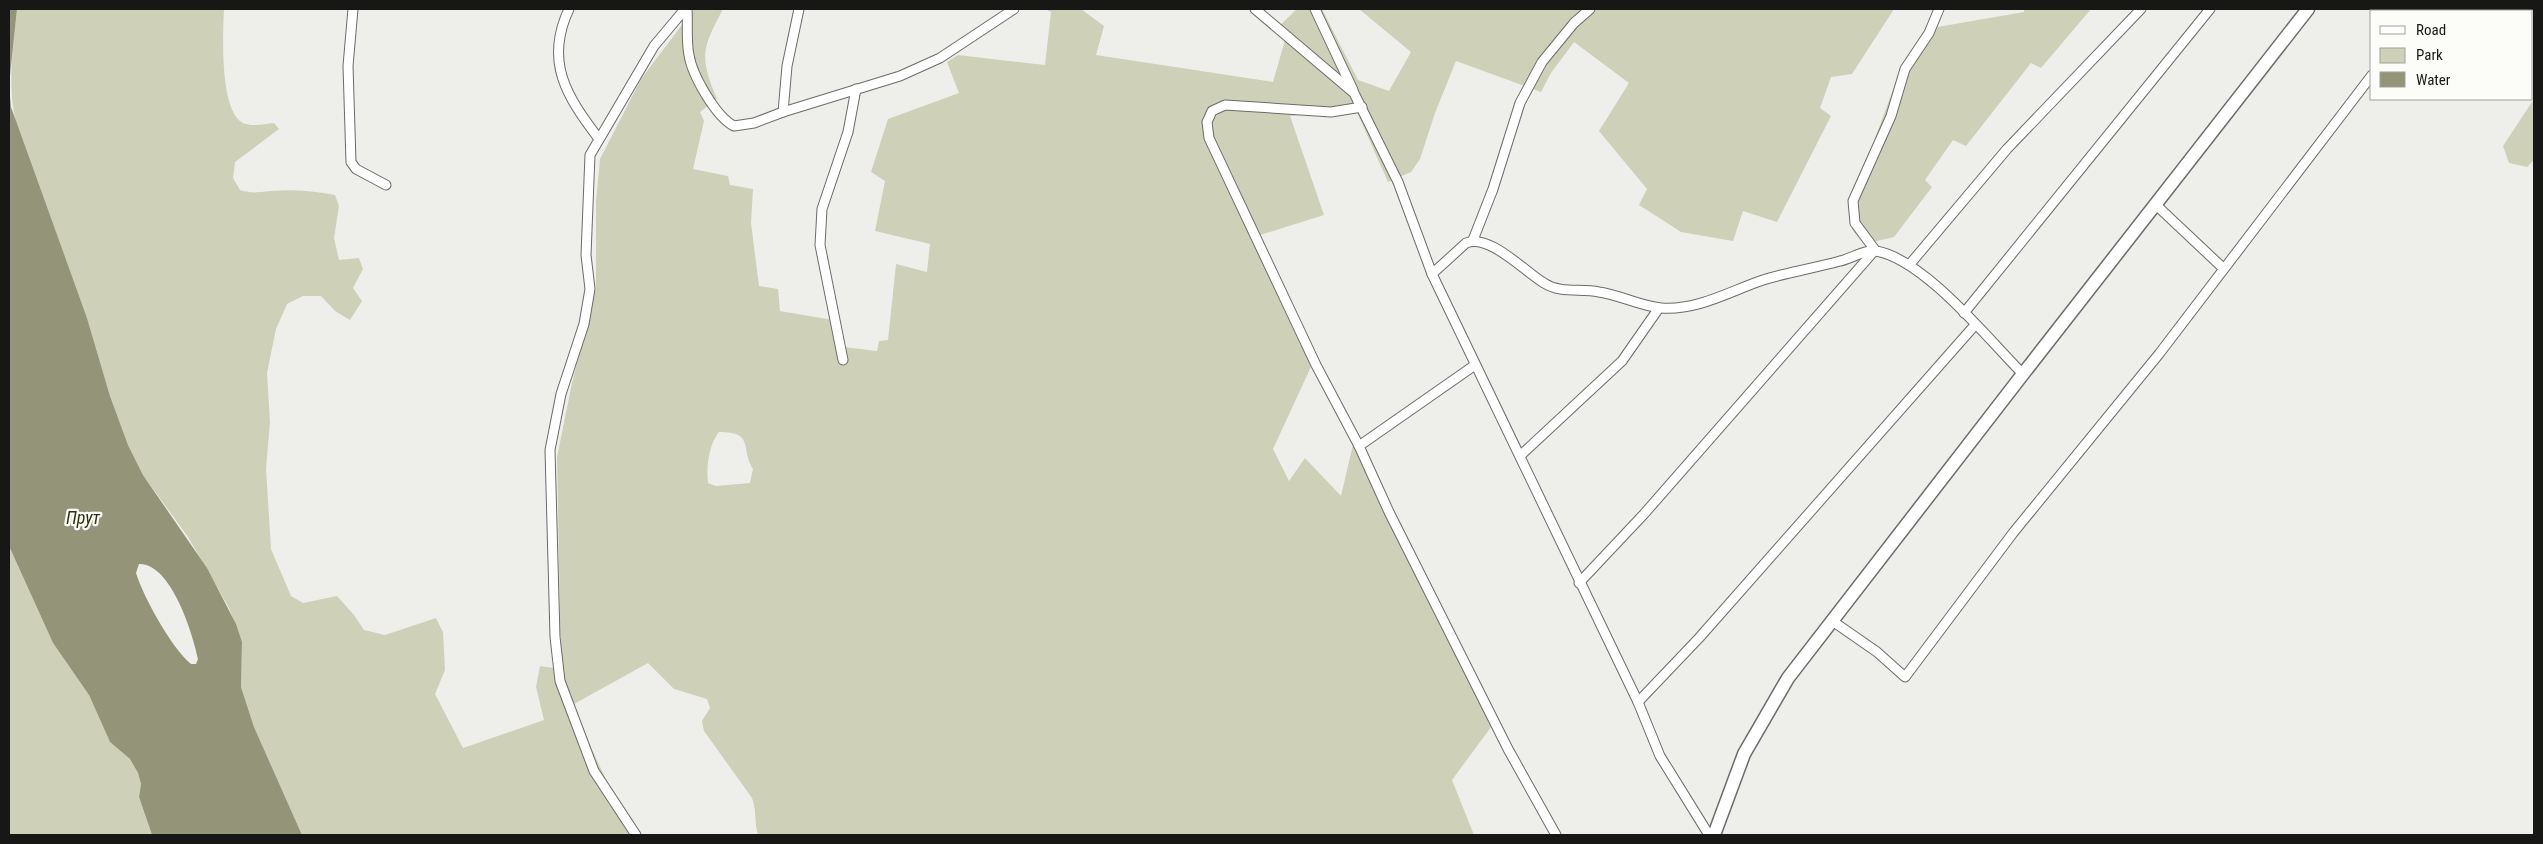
<svg xmlns="http://www.w3.org/2000/svg" width="2543" height="844" font-family="'Roboto Condensed',sans-serif">
  <rect width="100%" height="100%" fill="#eeefeb"/>
  <!-- green -->
  <g fill="#cfd0b8" fill-rule="evenodd">
    <path d="M17 9H224C223 32 219 111 243 123 252 127 265 124 274 123L279 129 235 162 233 178 240 190C254 194 257 192 271 191 292 189 314 191 335 195L339 206 334 238 339 260 359 258 363 269 353 288 362 301 350 320 335 311 321 296H303L287 304 276 329 267 373 270 422 266 469 271 549 291 596 303 603 337 596 354 615 364 630 385 635 436 618 443 632 445 670 435 694 463 748 544 720 536 687 540 666 561 669 557 457 572 383 596 289V201L600 159 641 79 694 9H723C702 49 699 56 717 99L700 112 704 121 693 169 728 176 730 185 753 189 751 223 759 286 778 289 780 311 839 321 844 347 877 351 879 341 888 340 896 264 927 272 930 244 875 231 885 181 871 172 888 119 959 93 947 62 958 55 1045 65 1051 12 1045 9H1081L1104 26 1096 55 1273 82 1285 40 1274 31 1297 9H1322L1358 80 1389 91 1411 52 1359 9H1894L1852 74 1831 77 1820 108 1831 116 1777 222 1743 211 1733 241 1681 232 1639 205 1647 189 1599 131 1629 83 1574 42 1551 73 1541 92 1456 61 1435 113 1420 159 1411 172 1388 182 1356 110 1290 116 1324 215 1260 235 1316 356 1273 449 1289 481 1305 458 1341 496 1355 436 1497 719 1452 780 1474 835H758C754 822 757 811 752 798L704 731 702 721 710 708 707 699 674 689 648 663 574 704C593 755 609 790 639 835H302L254 727 241 687 242 642 229 608 188 537 143 475 128 445 110 396 87 318 18 130C6 87 13 52 17 9ZM719 432C755 432 740 448 753 469L750 483 716 486 708 483C706 467 709 444 719 432Z"/>
    <polygon points="2024,9 2091,9 2041,68 2031,63 1966,146 1953,140 1925,180 1932,187 1894,237 1864,244 1853,231 1849,209 1902,65 1926,29 2024,12"/>
    <polygon points="2534,99 2534,160 2527,167 2509,163 2503,146"/>
    <polygon points="9,546 53,643 89,695 110,742 130,759 138,773 141,784 139,797 152,835 9,835"/>
  </g>
  <!-- water -->
  <path fill="#939478" fill-rule="evenodd" d="M9 9H17L9 85 11 107 87 318 110 396 128 445 143 475 207 568 236 624 242 642 241 687 254 727 302 835H152L139 797 141 784 138 773 130 759 110 742 89 695 53 643 9 546ZM139 564C171 563 193 634 198 659L196 664H191C171 647 144 598 136 573Z"/>
  <g fill="none" stroke-linecap="round" stroke-linejoin="round">
    <!-- minor casing -->
    <g stroke="#6b6c69" stroke-width="11">
      <g id="minor">
        <polyline points="353,9 348,66 351,162 356,169 386,185"/>
        <path d="M569 9C544 62 567 97 599 139"/>
        <path d="M687 9C688 24 686 41 689 55 692 75 716 117 734 126L754 123 783 112 787 66 799 9"/>
        <polyline points="1255,9 1354,93 1398,182 1432,274 1638,702 1660,756 1709,835"/>
        <polyline points="1315,9 1353,90"/>
        <polyline points="2423,11 2425,9"/>
        <polyline points="783,112 900,76 940,58 1014,9"/>
        <polyline points="2155,204 2223,268"/>
        <polyline points="1473,240 1493,189 1520,103 1542,62 1574,23 1590,9"/>
        <polyline points="1910,264 2007,149 2141,9"/>
        <path d="M1432 274 1466 243C1489 233 1525 272 1544 283 1561 294 1580 288 1599 292 1620 295 1640 306 1661 308 1697 311 1730 291 1763 280 1788 272 1815 268 1840 261 1850 259 1866 249 1876 251 1924 259 1988 339 2023 374"/>
        <polyline points="1964,313 2210,9"/>
        <polyline points="843,360 820,245 822,209 848,132 856,89"/>
        <polyline points="1475,365 1359,446 1389,512 1508,749 1556,835"/>
        <polyline points="1359,446 1316,365 1209,138 1207,122 1212,111 1225,105 1331,112 1362,107"/>
        <polyline points="1521,455 1622,361 1659,308"/>
        <polyline points="1579,583 1644,514 1875,250 1855,223 1853,201 1891,116 1905,69 1929,33 1939,9"/>
        <polyline points="1831,620 1877,652 1905,677 2013,533 2159,354 2372,75"/>
        <polyline points="1638,702 1699,638 1975,325"/>
        <polyline points="636,835 594,771 560,681 555,637 550,450 561,394 584,324 590,289 586,255 590,155 654,46 685,9"/>
      </g>
    </g>
    <!-- secondary casing -->
    <g stroke="#6b6c69" stroke-width="15">
      <polyline id="secondary" points="1714,835 1744,754 1788,678 2023,374 2308,9"/>
    </g>
    <!-- minor -->
    <use href="#minor" stroke="#fff" stroke-width="9"/>
    <!-- secondary -->
    <use href="#secondary" stroke="#fff" stroke-width="12"/>
  </g>
  <g text-anchor="middle" dominant-baseline="central" stroke-width="4.5" stroke-linejoin="round" paint-order="stroke">
    <!-- water labels -->
    <g font-size="18" font-style="italic" fill="#31310a" stroke="#fcfcf9">
      <text x="83" y="517">Прут</text>
    </g>
  </g>
  <!-- border -->
  <rect width="2543" height="844" fill="none" stroke="#171816" stroke-width="20"/>
  <!-- legend -->
  <rect x="2370" y="10" width="162" height="90" fill="#fcfcf9" stroke="#a0a19e"/>
  <rect x="2380" y="26" width="25" height="8" fill="#ffffff" stroke="#a0a19e"/>
  <text x="2416" y="35" font-size="15" fill="#171816">Road</text>
  <rect x="2380" y="48" width="25" height="15" fill="#cfd0b8" stroke="#a0a19e"/>
  <text x="2416" y="60" font-size="15" fill="#171816">Park</text>
  <rect x="2380" y="72" width="25" height="15" fill="#939478" stroke="#a0a19e"/>
  <text x="2416" y="85" font-size="15" fill="#171816">Water</text>
</svg>
